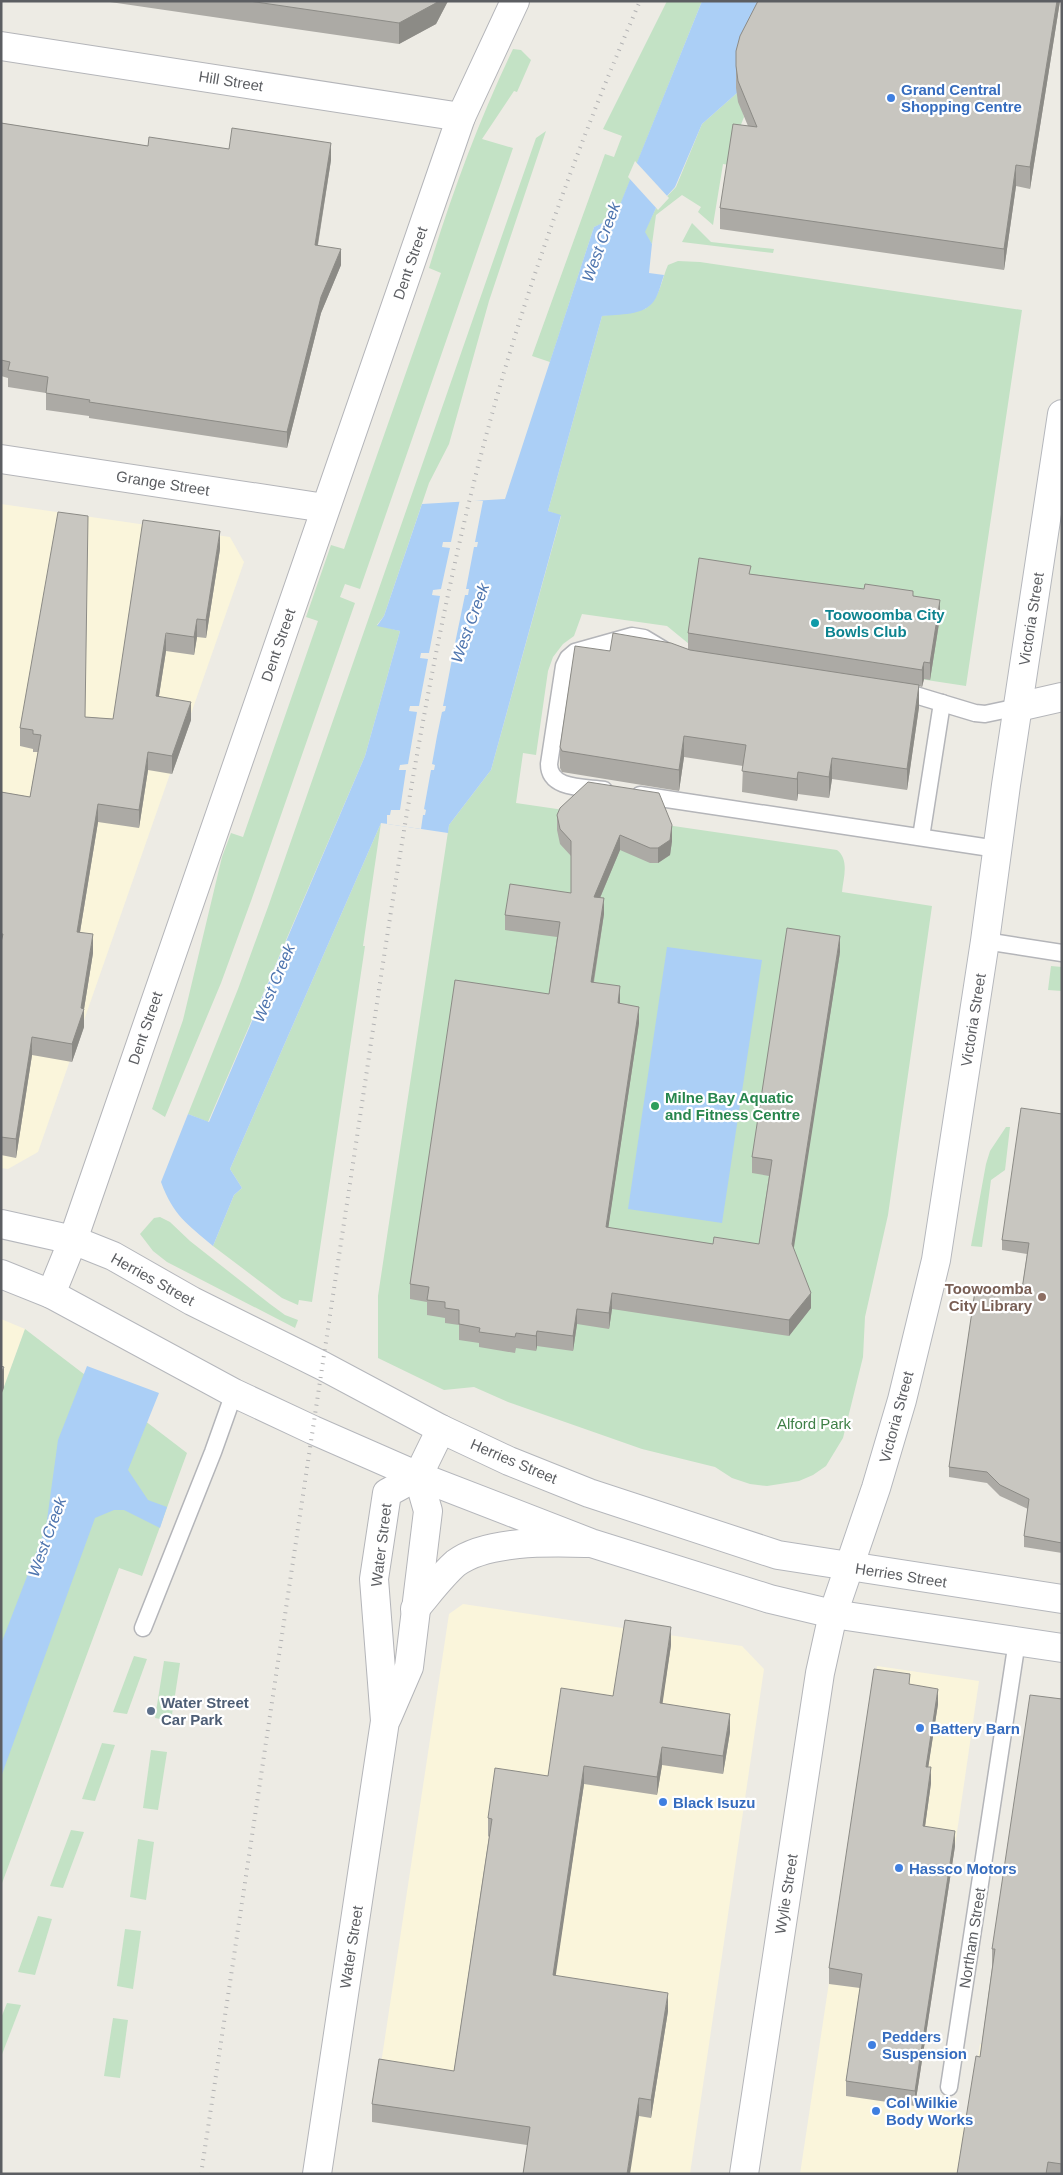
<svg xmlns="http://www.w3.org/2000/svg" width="1063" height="2175" font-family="Arial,sans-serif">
  <rect width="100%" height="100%" fill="#edebe4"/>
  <!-- commercial -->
  <g fill="#faf5db">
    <polygon points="1,504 230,537 244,562 38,1152 8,1169 1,1168"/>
    <polygon points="1,1319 25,1329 1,1395"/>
    <polygon points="463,1604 742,1646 764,1669 690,2174 525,2174 536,2101 379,2077 449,1614"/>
    <polygon points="877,1666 979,1681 955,1846 852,1830"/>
    <polygon points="843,1890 942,1925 915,2106 970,2115 980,2044 1062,2056 1062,2174 800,2174"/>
  </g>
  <!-- green -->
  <g fill="#c3e2c5">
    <polygon points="667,1 702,1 615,218 594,227 550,362 532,356 605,154 614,157 622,136 603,129"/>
    <path d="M513 49 521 50 531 60 517 92 514 91 482 139 513 148 360 589 345 584 340 597 355 603 251 901 221 983 165 1117 152 1109 183 1020 222 857 231 833 243 837 318 621 306 617 331 545 344 549 441 273 429 268C452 193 479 120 513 49Z"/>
    <polygon points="737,93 744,117 733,145 730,165 723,164 713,225 698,212 701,207 682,195 656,215 652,244 644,232 656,208 676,187 702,124"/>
    <polygon points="546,131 489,301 449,444 429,483 384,616 377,625 400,631 365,756 208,1122 188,1114 238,989 268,907 536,138"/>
    <polygon points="692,223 711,242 774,249 773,253 682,242"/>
    <path d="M678 261 700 262 1022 310 966 686 689 644 667 626 582 614 574 636 563 644 553 657 548 671 536 755 523 753 516 803 837 850C850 860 843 879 842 892L932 906 888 1215 865 1317 863 1357 843 1438 826 1466 813 1475 799 1481 767 1486 750 1484 732 1478 715 1467 642 1449 508 1402 474 1387 444 1390 378 1358V1296L449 825 491 770 561 516 548 511 602 316 645 309C660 299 661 281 668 265Z"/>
    <polygon points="381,823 363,946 365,946 312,1302 299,1300 298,1305 282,1298 213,1246 234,1195 242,1188 230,1169"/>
    <polygon points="1051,966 1062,967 1062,991 1048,990"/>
    <polygon points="1006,1127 1010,1127 1005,1170 991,1180 982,1247 971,1246 986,1164 990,1151"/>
    <polygon points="160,1217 170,1222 190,1241 270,1304 285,1315 298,1320 295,1328 167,1262 153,1251 140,1234 154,1218"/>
    <polygon points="25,1329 187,1453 142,1576 119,1568 1,1886 1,1395"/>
    <polygon points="134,1656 147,1659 127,1714 113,1712"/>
    <polygon points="164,1661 180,1663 171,1721 155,1718"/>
    <polygon points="102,1743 115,1745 95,1801 82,1799"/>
    <polygon points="151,1750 167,1752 158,1810 143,1808"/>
    <polygon points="71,1830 84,1832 63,1888 50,1886"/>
    <polygon points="138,1839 154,1842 146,1900 130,1897"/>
    <polygon points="38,1916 52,1919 35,1975 18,1972"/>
    <polygon points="125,1929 141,1931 133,1989 117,1986"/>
    <polygon points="7,2003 21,2005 1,2057 1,2018"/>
    <polygon points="113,2018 128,2020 120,2078 104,2076"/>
  </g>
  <!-- water -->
  <g fill="#abcff6">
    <path d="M702 1H783L737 93 702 124 675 187 656 208 645 232 652 244 649 273 664 275C661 283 659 294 654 301 644 316 619 314 602 316L548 511 561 515 491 770 449 825 448 833 381 823 230 1169 242 1188 234 1195 213 1246C187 1224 173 1215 161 1182L188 1114 209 1122 365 756 400 631 377 626 384 616 422 504 505 499 594 227 615 217Z"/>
    <polygon points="667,947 762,960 722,1223 628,1209"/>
    <polygon points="87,1366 159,1393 128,1470 148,1500 167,1507 160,1528 124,1510 114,1510 95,1518 1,1777 1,1644 46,1527 58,1440"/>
  </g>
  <!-- pier -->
  <g fill="#edebe4">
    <polygon points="635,161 669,198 658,210 628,177"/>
    <polygon points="460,499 483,501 475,542 478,542 477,547 474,547 466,589 469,589 468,595 465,595 453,653 456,653 455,658 452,659 443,706 446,706 445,711 442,712 437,736 432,764 435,765 434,770 431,770 424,809 426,810 425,815 423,815 421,829 387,824 387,815 390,815 391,810 400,810 406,770 399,770 400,765 408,764 417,712 409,711 410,706 419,706 428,659 420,658 421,653 429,653 440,596 432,595 433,590 441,589 450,548 442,547 443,542 451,542"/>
  </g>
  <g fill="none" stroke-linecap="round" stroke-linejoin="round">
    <!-- service casing -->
    <g stroke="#b4b5b9" stroke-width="19">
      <g id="service">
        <polyline points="899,692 912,694 975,713 985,714 1018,707"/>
        <path d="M604 790C585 787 549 790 549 764L564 666 568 658 575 652 632 636 644 638 664 650"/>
        <polyline points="640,795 997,849"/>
        <polyline points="921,837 942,703"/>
        <polyline points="985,941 1062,953"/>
        <polyline points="143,1628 213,1452 234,1393"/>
        <polyline points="949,2087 1017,1641"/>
      </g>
    </g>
    <!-- minor casing -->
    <g stroke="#b4b5b9" stroke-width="30">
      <g id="minor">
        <polyline points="1,46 461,117"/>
        <polyline points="1,459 325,508"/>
        <polyline points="1018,707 1062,697"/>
        <polyline points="51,1294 73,1240 461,117 515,1"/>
        <path d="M415 1609C428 1594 441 1576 456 1563 487 1540 550 1542 587 1543"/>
        <polyline points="387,1718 409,1667 428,1511 418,1476"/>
        <polyline points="317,2174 385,1721 374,1579 387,1493 418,1476 441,1429"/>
        <polyline points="744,2174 820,1673 833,1614"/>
      </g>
    </g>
    <!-- secondary casing -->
    <g stroke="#b5b7bc" stroke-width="30">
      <g id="secondary">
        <polyline points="1,1224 73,1240 113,1256 192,1301 323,1366 441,1429 509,1461 589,1493 778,1555 1062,1599"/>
        <polyline points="1,1274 51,1294 234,1393 313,1430 418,1476 591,1543 770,1599 833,1614 1062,1648"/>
        <polyline points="833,1614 876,1488 902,1400 936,1260 985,941 1006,785 1062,414"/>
      </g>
    </g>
    <!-- service -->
    <use href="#service" stroke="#fff" stroke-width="16"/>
    <!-- minor -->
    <use href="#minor" stroke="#fff" stroke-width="28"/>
    <!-- secondary -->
    <use href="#secondary" stroke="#fff" stroke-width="28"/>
    <!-- rail -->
    <path stroke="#b2b2b3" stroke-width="4" stroke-dasharray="1 6" stroke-linecap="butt" d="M201 2174C251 1846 299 1518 349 1190 383 966 413 740 465 519 507 341 567 169 640 1"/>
  </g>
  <!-- wall -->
  <g fill="#acaaa5">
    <polygon points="103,1 448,1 436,24 399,44"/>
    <polygon points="1060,1 1030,189 1016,186 1004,270 720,229 720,208 748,126 738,102 736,88 736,66"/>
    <polygon points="1,123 148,146 229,149 331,160 318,245 341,265 321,313 287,448 89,418 89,416 46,410 46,393 8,387 8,378 1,376"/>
    <polygon points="220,549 206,638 197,637 194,655 166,651 159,696 191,720 172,774 148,770 139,828 98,822 80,932 93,953 84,1009 84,1027 72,1062 32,1055 16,1158 1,1155 1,792 30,797 38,752 33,752 33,749 20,746 20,728 85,717 113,719"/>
    <polygon points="751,574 913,596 940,617 930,680 924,679 922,687 919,686 919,707 907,790 832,779 829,798 798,794 797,801 742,792 743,766 684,757 679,791 562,772 560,768 560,747 610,651 688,649 688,633"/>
    <polygon points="557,815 672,841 670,855 658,863 650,863 620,850 600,898 604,914 594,982 620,1003 639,1023 608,1228 713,1244 759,1244 769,1176 752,1173 752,1157 840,952 793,1248 811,1308 789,1336 612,1309 609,1329 577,1324 573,1351 537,1346 536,1351 516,1348 515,1353 479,1347 479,1343 459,1340 459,1325 445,1323 445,1318 427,1315 427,1302 410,1299 410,1284 549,994 557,937 505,930 505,915 571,893 571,856 560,844 557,830"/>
    <polygon points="1062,1114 1062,1553 1024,1547 1024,1536 1028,1509 1000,1496 987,1483 949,1477 949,1467 1021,1296 1027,1254 1002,1250 1002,1240"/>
    <polygon points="671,1645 662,1703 730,1732 723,1774 662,1765 657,1795 584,1784 555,1976 668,2011 651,2118 639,2116 527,2145 372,2122 372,2104 454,2071 489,1837 488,1836 488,1818 548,1776 613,1696"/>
    <polygon points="910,1684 938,1704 928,1767 931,1783 925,1826 955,1846 915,2106 846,2096 846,2081 860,1988 829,1984 829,1968"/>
    <polygon points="1062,1699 1062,2174 957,2174 980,2057 992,1968 992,1949"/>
  </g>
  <!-- shaded-wall -->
  <g fill="#8c8b86">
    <polygon points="437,1 448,1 436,24 399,44 399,23"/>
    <polygon points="1057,1 1060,1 1030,189 1030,167"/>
    <polygon points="331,143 331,160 315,261 315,245"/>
    <polygon points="1016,165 1016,186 1004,270 1004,249"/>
    <polygon points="341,249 341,265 321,313 287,448 287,432 321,297"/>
    <polygon points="220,531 220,549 206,638 206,620"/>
    <polygon points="940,600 940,617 930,680 930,663"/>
    <polygon points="197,619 197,637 194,655 194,637"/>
    <polygon points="166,633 166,651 156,714 156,696"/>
    <polygon points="924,662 924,679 922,687 922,670"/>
    <polygon points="919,685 919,707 907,790 907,769"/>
    <polygon points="191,702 191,720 172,774 172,756"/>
    <polygon points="684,736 684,757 679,791 679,770"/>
    <polygon points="148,752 148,770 139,828 139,810"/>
    <polygon points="832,758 832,779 829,798 829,777"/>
    <polygon points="798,772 798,794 797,801 797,779"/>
    <polygon points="98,804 98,822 77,950 77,932"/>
    <polygon points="672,825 672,841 670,855 658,863 658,848"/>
    <polygon points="620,835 620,850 594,912 594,897"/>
    <polygon points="604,898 604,914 591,997 591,982"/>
    <polygon points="93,934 93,953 84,1009 84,1027 72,1062 72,1044 81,1008"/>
    <polygon points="840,936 840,952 792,1260 792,1244"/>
    <polygon points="620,986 620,1002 618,1018 618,1003"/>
    <polygon points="639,1007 639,1023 606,1243 606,1227"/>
    <polygon points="32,1037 32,1055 16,1158 16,1139"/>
    <polygon points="612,1293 612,1309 609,1329 609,1313"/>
    <polygon points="811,1293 811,1308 789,1336 789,1320"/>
    <polygon points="577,1309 577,1324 573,1351 573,1336"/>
    <polygon points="537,1331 537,1346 536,1351 536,1336"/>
    <polygon points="4,1367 4,1388 1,1395 1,1373"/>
    <polygon points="671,1627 671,1645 660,1721 660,1703"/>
    <polygon points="938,1689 938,1704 926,1782 926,1767"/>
    <polygon points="730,1714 730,1732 723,1774 723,1756"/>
    <polygon points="662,1747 662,1765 657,1795 657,1777"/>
    <polygon points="584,1766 584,1784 553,1994 553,1975"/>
    <polygon points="931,1767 931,1783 923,1841 923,1826"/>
    <polygon points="955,1831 955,1846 915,2106 915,2091"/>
    <polygon points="668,1993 668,2011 651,2118 651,2100"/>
    <polygon points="639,2098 639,2116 630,2174 627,2174"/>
  </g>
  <!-- building -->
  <g fill="#c8c6c0" stroke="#8c8b86">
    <polygon points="249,1 437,1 436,3 399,23"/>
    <polygon points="758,1 1057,1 1030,167 1016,165 1004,249 720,208 733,124 757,127 738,81 736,66 736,51 740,36"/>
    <polygon points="1,123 148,146 149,137 229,149 232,128 331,143 315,245 341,249 321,297 287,432 89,402 90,400 46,393 48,377 8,370 10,362 1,360"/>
    <polygon points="58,512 88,516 85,717 113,719 143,520 220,531 206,620 197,619 194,637 166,633 156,696 191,702 172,756 148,752 139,810 98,804 77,932 93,934 81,1008 84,1009 72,1044 32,1037 16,1139 1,1137 1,942 3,934 1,934 1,792 30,797 41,735 33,734 33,730 20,728"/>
    <polygon points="699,558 751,566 749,574 864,589 865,584 913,591 913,596 940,600 930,663 924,662 922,670 688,633"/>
    <polygon points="613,633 671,643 690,650 919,685 907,769 832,758 829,777 798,772 797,779 742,771 746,745 684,736 679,770 562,751 560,747 575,646 610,651"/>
    <polygon points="588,782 659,793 672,825 670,840 658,848 650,848 620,835 594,897 604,898 591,982 620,986 618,1003 639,1007 606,1227 713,1244 714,1237 759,1244 772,1160 752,1157 787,928 840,936 792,1244 811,1293 789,1320 612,1293 609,1313 577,1309 573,1336 537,1331 536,1336 516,1333 515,1337 479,1332 480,1328 459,1324 459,1310 445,1308 445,1302 427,1300 429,1287 410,1284 455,980 549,994 560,922 505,915 510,884 571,893 571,841 560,829 557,815 560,808"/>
    <polygon points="1021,1108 1062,1114 1062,1543 1024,1536 1029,1499 1000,1485 987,1472 949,1467 975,1291 1021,1296 1029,1243 1002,1240"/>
    <polygon points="1,1366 4,1367 1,1373"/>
    <polygon points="625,1620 671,1627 660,1703 730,1714 723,1756 662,1747 657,1777 584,1766 553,1975 668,1993 651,2100 639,2098 627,2174 523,2174 530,2127 372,2104 379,2059 454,2071 492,1819 488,1818 495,1768 548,1776 561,1688 613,1696"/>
    <polygon points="874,1669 910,1674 909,1684 938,1689 926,1767 931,1767 923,1826 955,1831 915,2091 846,2081 862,1974 829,1968"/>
    <polygon points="1030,1695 1062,1699 1062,2164 1048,2162 1046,2174 957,2174 976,2056 980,2057 995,1949 992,1949"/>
  </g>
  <!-- markers -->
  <g fill="#3f7fe0" stroke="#fff" stroke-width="2">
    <circle cx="891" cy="98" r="5"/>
    <circle cx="920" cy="1728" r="5"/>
    <circle cx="663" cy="1802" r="5"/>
    <circle cx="899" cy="1868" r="5"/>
    <circle cx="872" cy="2045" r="5"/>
    <circle cx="876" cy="2111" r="5"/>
  </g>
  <circle fill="#0f9aa8" stroke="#fff" stroke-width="2" cx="815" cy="623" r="5"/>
  <circle fill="#2e9e5b" stroke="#fff" stroke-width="2" cx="655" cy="1106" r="5"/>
  <circle fill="#8d6e63" stroke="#fff" stroke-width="2" cx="1042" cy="1297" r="5"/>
  <circle fill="#5c6f8a" stroke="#fff" stroke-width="2" cx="151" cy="1711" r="5"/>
  <g text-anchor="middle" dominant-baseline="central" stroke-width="4.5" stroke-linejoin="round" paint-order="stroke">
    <!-- street labels -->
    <g font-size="15" fill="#5c5e62" stroke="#fff">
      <text transform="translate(231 81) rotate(9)">Hill Street</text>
      <text transform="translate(410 263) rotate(-71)">Dent Street</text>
      <text transform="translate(163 483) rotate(9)">Grange Street</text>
      <text transform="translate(1031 619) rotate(-81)">Victoria Street</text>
      <text transform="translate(278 645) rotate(-71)">Dent Street</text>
      <text transform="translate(973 1020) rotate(-81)">Victoria Street</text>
      <text transform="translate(145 1028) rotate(-71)">Dent Street</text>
      <text transform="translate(153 1279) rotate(29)">Herries Street</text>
      <text transform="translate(896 1417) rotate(-75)">Victoria Street</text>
      <text transform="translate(514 1461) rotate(23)">Herries Street</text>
      <text transform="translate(381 1545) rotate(-83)">Water Street</text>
      <text transform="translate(901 1575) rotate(9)">Herries Street</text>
      <text transform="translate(786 1894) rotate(-81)">Wylie Street</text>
      <text transform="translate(972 1938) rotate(-81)">Northam Street</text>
      <text transform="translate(351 1947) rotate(-81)">Water Street</text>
    </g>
    <!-- shop labels -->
    <g font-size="15" font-weight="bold" fill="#366cbe" stroke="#fff" text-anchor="start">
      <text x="901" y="89">Grand Central<tspan x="901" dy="17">Shopping Centre</tspan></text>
      <text x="930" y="1728">Battery Barn</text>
      <text x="673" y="1802">Black Isuzu</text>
      <text x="909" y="1868">Hassco Motors</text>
      <text x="882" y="2036">Pedders<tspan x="882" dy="17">Suspension</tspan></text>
      <text x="886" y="2102">Col Wilkie<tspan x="886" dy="17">Body Works</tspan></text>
    </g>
    <!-- culture labels -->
    <g font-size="15" font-weight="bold" fill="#0d838f" stroke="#fff" text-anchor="start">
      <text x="825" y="614">Toowoomba City<tspan x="825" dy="17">Bowls Club</tspan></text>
    </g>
    <!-- leisure labels -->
    <g font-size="15" font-weight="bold" fill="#27864d" stroke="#fff" text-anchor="start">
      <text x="665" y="1097">Milne Bay Aquatic<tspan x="665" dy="17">and Fitness Centre</tspan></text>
    </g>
    <!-- education labels -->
    <g font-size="15" font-weight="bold" fill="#785e54" stroke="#fff" text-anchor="end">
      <text x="1032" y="1288">Toowoomba<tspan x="1032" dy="17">City Library</tspan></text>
    </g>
    <!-- park labels -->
    <g font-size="15" fill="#3e7f46" stroke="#fff">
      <text x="814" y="1423">Alford Park</text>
    </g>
    <!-- service labels -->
    <g font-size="15" font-weight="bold" fill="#4e5e75" stroke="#fff" text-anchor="start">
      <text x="161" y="1702">Water Street<tspan x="161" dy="17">Car Park</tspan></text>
    </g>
    <!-- water labels -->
    <g font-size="16" font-style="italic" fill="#4d74ae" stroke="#fff">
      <text transform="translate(601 242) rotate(-70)">West Creek</text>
      <text transform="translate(470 623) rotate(-70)">West Creek</text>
      <text transform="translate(274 983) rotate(-67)">West Creek</text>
      <text transform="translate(47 1537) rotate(-70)">West Creek</text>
    </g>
  </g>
  <!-- border -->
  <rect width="1063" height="2175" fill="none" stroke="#5c5e62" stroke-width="5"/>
</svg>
